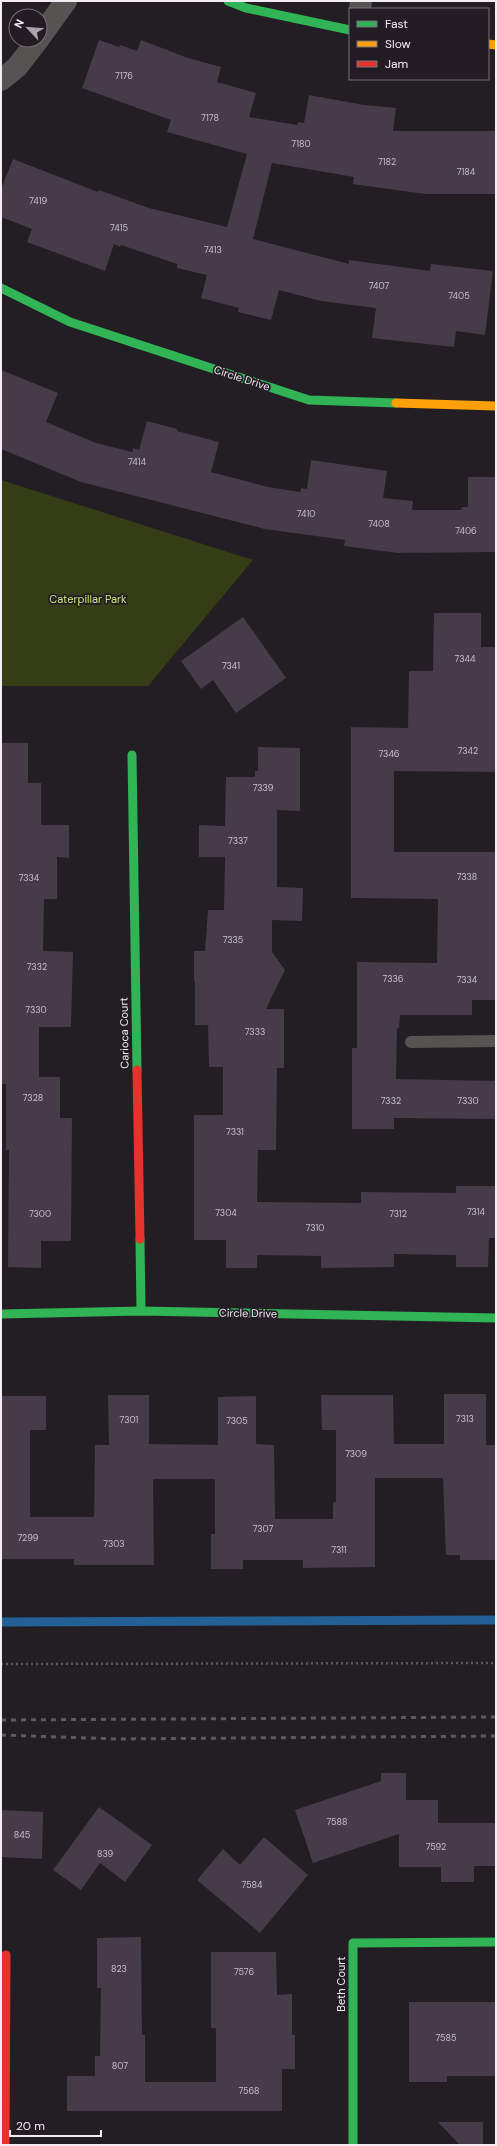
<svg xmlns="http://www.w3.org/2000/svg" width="497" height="2146" font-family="'DM Sans',sans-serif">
  <rect width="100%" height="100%" fill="#231e23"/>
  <!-- green -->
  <polygon fill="#353d17" points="1,480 253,560 148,686 1,686"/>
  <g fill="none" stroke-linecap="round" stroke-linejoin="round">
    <!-- stream -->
    <polyline stroke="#236096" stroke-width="9" points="1,1622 496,1620"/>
  </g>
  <!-- building -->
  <g fill="#453b49">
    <polygon points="99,40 119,47 120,45 137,51 141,40 188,58 221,67 217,82 256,93 249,117 297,125 298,122 304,123 309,95 364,105 396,108 393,131 496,131 496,194 425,194 353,184 354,177 272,163 253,239 349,264 349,260 430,271 431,264 493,271 485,335 456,331 454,347 372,338 376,308 321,301 279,290 271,320 238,312 239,308 201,298 207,275 177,268 177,264 121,245 120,247 114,244 105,271 27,242 32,229 1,217 1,189 13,159 98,192 99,190 149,208 227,227 247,154 167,132 171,120 82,88"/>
    <polygon points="1,370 58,393 46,422 96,443 132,452 133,448 139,450 147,421 177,429 177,431 219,442 211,472 268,487 300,492 301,488 307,489 311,460 387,471 383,498 413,501 412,510 461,510 462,507 468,507 468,477 496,477 496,552 398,553 344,546 345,540 265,529 81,482 1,449"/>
    <polygon points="434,613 481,613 481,647 496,647 496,772 394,771 394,852 496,852 496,1000 472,1000 472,1015 400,1015 399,1028 397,1028 396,1079 496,1081 496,1119 394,1118 394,1129 352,1129 352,1048 357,1048 357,962 437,963 438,899 351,898 351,727 408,728 409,671 433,671"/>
    <polygon points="243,617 286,678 236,713 213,680 201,689 181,661"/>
    <polygon points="1,743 28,743 28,783 41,783 41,825 69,825 69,858 57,857 57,899 44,899 43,951 73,952 71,1027 39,1027 39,1077 60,1077 60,1118 72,1118 71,1241 41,1241 41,1268 8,1267 9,1150 6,1150 6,1084 1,1084"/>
    <polygon points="258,747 300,748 300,811 277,810 277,887 303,888 302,921 272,920 272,952 285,970 266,1009 284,1009 284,1068 277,1068 276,1150 258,1150 257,1202 361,1203 361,1192 456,1193 456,1186 496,1186 496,1238 489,1238 488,1267 456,1267 456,1255 394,1254 394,1267 321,1268 321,1256 257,1255 257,1268 226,1268 226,1240 194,1240 194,1115 223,1115 223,1067 209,1067 208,1025 195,1025 195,981 194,981 194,951 205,951 208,910 224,910 225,857 199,857 199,825 225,826 226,777 255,777 255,771 258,771"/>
    <polygon points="444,1394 486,1394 486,1445 496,1445 496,1560 460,1560 460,1555 446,1555 443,1478 375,1478 375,1567 303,1568 303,1560 243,1560 243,1569 211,1569 211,1534 215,1534 215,1479 153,1479 154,1565 74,1565 74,1559 1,1559 1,1396 46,1396 46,1430 30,1430 30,1517 94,1517 95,1445 109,1445 108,1395 149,1395 149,1444 218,1445 218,1397 256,1396 256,1444 274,1445 275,1519 333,1519 333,1502 336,1502 336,1430 322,1430 321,1395 393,1395 394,1444 444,1444"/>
    <polygon points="381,1773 406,1773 406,1800 438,1800 438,1823 496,1823 496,1866 474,1866 474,1882 441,1882 441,1867 399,1867 399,1834 313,1863 295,1810 381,1781"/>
    <polygon points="99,1807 152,1845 125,1882 100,1863 81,1890 53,1870"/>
    <polygon points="1,1810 43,1812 42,1859 1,1857"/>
    <polygon points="264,1837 308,1875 260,1933 197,1880 223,1849 240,1865"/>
    <polygon points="141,1937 142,2035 145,2035 145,2082 216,2082 216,2028 211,2028 211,1952 276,1952 277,1995 292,1994 292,2035 295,2035 295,2069 282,2069 282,2111 67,2111 67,2076 95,2076 95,2056 100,2056 101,1988 97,1988 97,1938"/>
    <polygon points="409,2002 496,2002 496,2076 447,2076 447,2082 409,2082"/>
    <polygon points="438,2122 483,2122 483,2145 460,2145"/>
  </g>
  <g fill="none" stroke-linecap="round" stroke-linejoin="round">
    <!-- path -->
    <polyline stroke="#5c5a5a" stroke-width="2.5" stroke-dasharray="2 3" stroke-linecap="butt" points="1,1664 496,1663"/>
    <!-- lane -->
    <polyline stroke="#565453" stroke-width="12" points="411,1042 496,1041"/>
    <!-- street -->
    <g stroke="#565453" stroke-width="22">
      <polyline points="360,9 361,1"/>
      <polyline points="40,37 66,1"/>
      <polyline points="1,80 17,67 38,40"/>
    </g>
    <!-- fast -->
    <g stroke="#30b455" stroke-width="9">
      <polyline points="228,1 246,8 350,30"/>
      <polyline points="1,288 70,322 309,400 396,403"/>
      <polyline points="132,755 137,1070"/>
      <polyline points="140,1239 141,1311"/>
      <polyline points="1,1314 141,1311 496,1318"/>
      <polyline points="353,2145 353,1943 496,1942"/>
    </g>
    <!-- slow -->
    <g stroke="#ff9f0a" stroke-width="9">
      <polyline points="488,44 496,45"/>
      <polyline points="396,403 496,406"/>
    </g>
    <!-- jam -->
    <g stroke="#e5322d" stroke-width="9">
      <polyline points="137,1070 140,1239"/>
      <polyline points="5,2145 6,1955"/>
    </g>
    <!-- rail -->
    <g stroke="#5e5a5d" stroke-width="3" stroke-dasharray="5 5" stroke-linecap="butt">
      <polyline points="1,1720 496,1717"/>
      <polyline points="1,1735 117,1739 496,1736"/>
    </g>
  </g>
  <g text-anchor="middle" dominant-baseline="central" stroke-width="3.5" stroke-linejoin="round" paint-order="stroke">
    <!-- number labels -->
    <g font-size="9" fill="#c8c0c8">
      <text x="124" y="76">7176</text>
      <text x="210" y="118">7178</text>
      <text x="301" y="144">7180</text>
      <text x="387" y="162">7182</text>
      <text x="466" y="172">7184</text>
      <text x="38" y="201">7419</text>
      <text x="119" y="228">7415</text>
      <text x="213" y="250">7413</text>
      <text x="379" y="286">7407</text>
      <text x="459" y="296">7405</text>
      <text x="137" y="462">7414</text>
      <text x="306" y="514">7410</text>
      <text x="379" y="524">7408</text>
      <text x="466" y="531">7406</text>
      <text x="465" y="659">7344</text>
      <text x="231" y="666">7341</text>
      <text x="468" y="751">7342</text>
      <text x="389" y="754">7346</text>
      <text x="263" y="788">7339</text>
      <text x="238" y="841">7337</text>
      <text x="467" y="877">7338</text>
      <text x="29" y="878">7334</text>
      <text x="233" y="940">7335</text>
      <text x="37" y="967">7332</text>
      <text x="393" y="979">7336</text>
      <text x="467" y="980">7334</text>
      <text x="36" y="1010">7330</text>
      <text x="255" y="1032">7333</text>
      <text x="33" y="1098">7328</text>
      <text x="391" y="1101">7332</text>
      <text x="468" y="1101">7330</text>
      <text x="235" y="1132">7331</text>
      <text x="476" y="1212">7314</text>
      <text x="226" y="1213">7304</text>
      <text x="40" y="1214">7300</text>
      <text x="398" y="1214">7312</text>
      <text x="315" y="1228">7310</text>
      <text x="465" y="1419">7313</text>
      <text x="129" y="1420">7301</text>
      <text x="237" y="1421">7305</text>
      <text x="356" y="1454">7309</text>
      <text x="263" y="1529">7307</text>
      <text x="28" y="1538">7299</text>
      <text x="114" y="1544">7303</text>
      <text x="339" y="1550">7311</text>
      <text x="337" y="1822">7588</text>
      <text x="22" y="1835">845</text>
      <text x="436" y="1847">7592</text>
      <text x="105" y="1854">839</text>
      <text x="252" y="1885">7584</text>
      <text x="119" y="1969">823</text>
      <text x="244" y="1972">7576</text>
      <text x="446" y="2038">7585</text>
      <text x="120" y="2066">807</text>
      <text x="249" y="2091">7568</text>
    </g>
    <!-- street labels -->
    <g font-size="11" fill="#f3edf3" stroke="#241c25">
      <text transform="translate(242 378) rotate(18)">Circle Drive</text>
      <text transform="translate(124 1033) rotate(-91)">Carioca Court</text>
      <text transform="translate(248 1313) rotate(1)">Circle Drive</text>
      <text transform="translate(341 1984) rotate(-90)">Beth Court</text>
    </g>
    <!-- park labels -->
    <g font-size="11" fill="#cce776" stroke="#241c25">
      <text x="88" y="599">Caterpillar Park</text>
    </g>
  </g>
  <!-- border -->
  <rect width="497" height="2146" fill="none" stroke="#f3edf3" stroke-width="4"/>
  <!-- legend -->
  <rect x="349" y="8" width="140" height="72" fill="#241c25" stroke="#777077"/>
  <rect x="357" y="21" width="20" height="6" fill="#30b455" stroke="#777077"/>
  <text x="385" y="28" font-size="12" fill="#f3edf3">Fast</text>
  <rect x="357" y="41" width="20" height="6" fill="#ff9f0a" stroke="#777077"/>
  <text x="385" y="48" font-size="12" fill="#f3edf3">Slow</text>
  <rect x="357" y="61" width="20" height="6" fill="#e5322d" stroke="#777077"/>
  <text x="385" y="68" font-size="12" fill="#f3edf3">Jam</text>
  <!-- north arrow -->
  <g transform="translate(28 28) rotate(296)"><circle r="19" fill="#241c25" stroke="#777077"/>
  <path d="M0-3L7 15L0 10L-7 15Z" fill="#aaa5aa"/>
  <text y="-6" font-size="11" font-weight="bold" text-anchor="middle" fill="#f3edf3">N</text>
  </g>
  <!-- scale -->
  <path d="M10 2130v6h91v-6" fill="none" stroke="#f3edf3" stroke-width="2"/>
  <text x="16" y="2130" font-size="12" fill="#f3edf3" stroke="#241c25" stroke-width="3" paint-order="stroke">20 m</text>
</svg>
